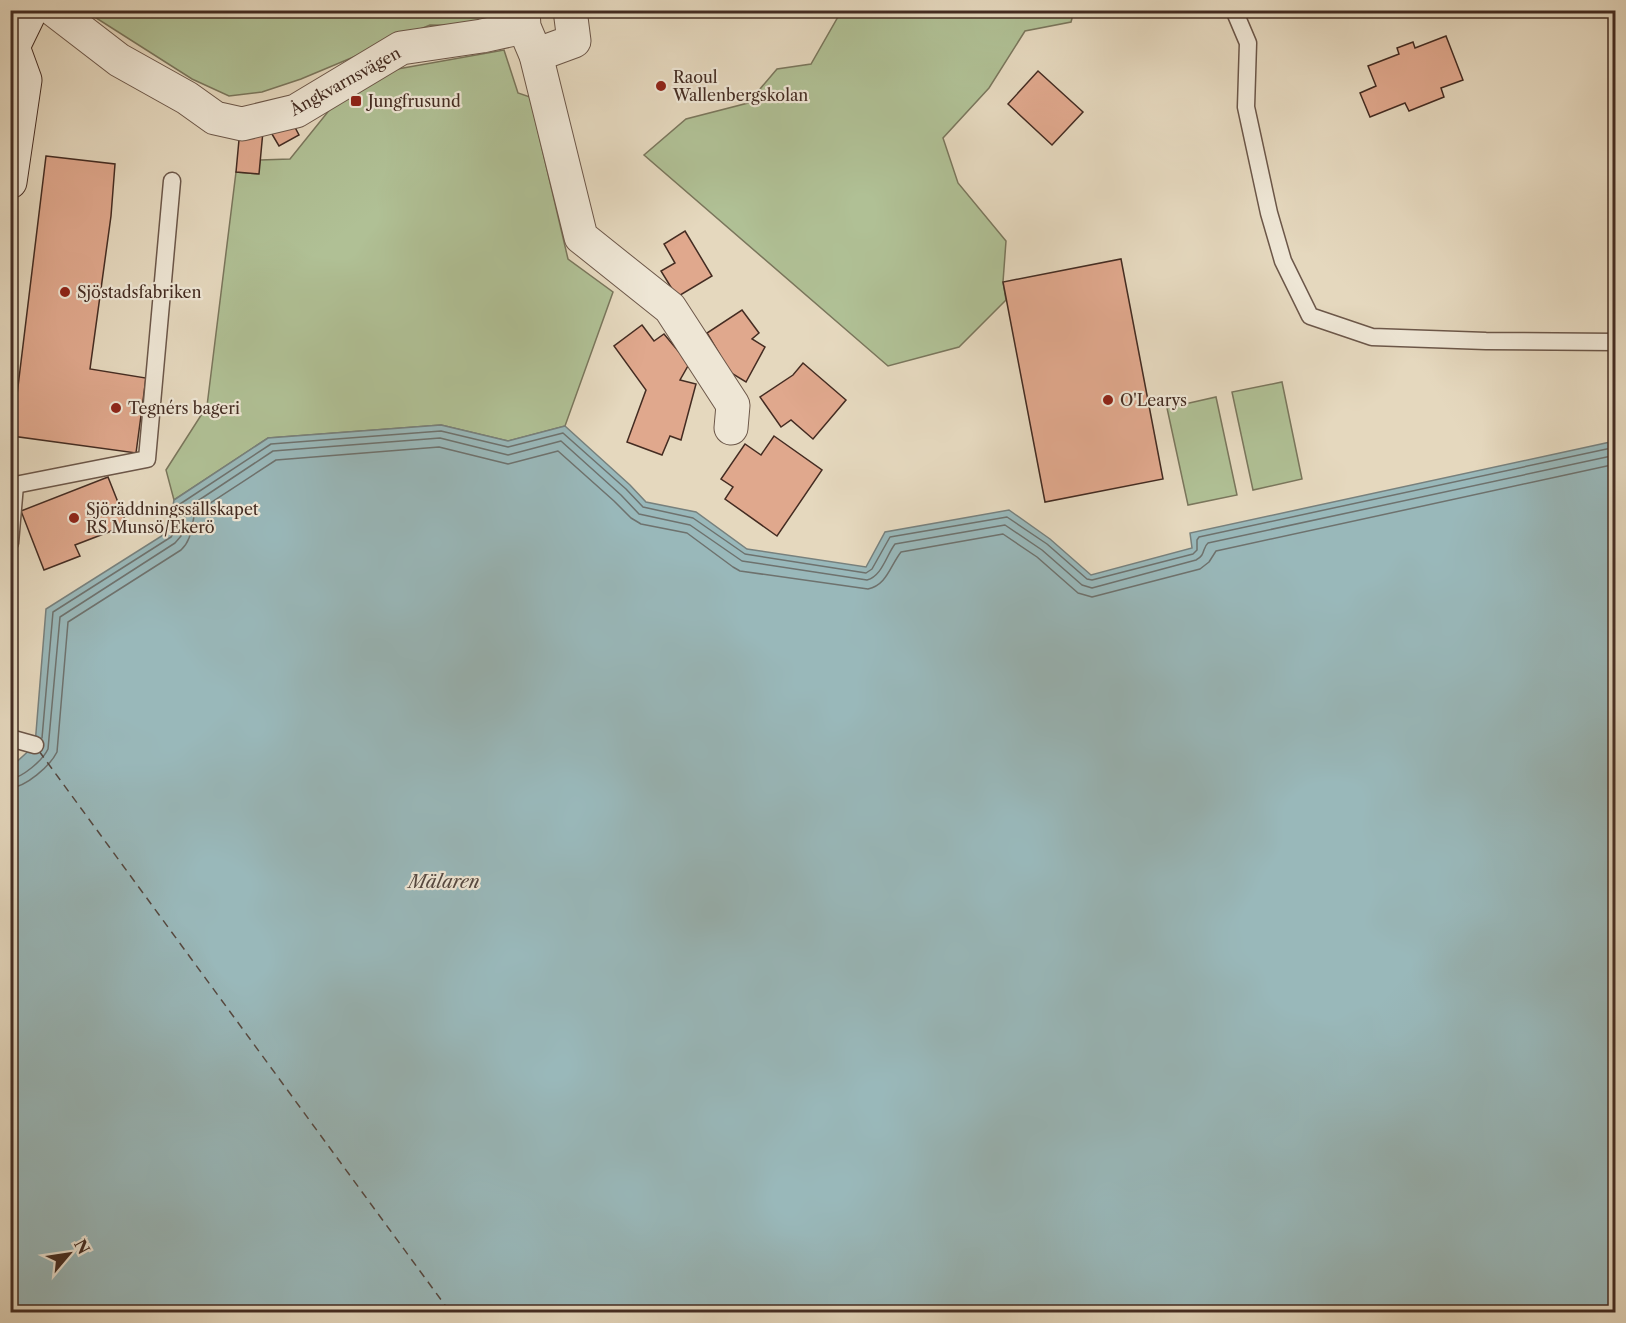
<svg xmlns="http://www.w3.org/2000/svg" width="1626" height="1323" font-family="'Libre Caslon Text',serif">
  <rect width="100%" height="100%" fill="#e5d8be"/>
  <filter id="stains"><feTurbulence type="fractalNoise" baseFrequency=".00333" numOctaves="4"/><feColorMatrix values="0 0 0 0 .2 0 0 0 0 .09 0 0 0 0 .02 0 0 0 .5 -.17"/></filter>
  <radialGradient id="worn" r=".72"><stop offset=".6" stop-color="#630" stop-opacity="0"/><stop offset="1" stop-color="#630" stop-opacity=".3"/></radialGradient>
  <!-- green -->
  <g fill="#b0c095" stroke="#7a765c" stroke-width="1.5">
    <polygon points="97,10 511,10 511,17 491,26 430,25 301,79 262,92 229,96 192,79 93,16"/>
    <polygon points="839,11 1074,11 1071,22 1025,31 989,88 943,138 958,183 1006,241 1003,282 1006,300 959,347 888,366 644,155 686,119 748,103 777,69 811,64 839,15"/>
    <polygon points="504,50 518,93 530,97 568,259 613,292 565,426 508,441 441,425 268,438 174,500 166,470 207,406 236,172 258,174 260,160 290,159 335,103 392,70"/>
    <polygon points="1282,382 1302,479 1253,490 1232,392"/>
    <polygon points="1216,397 1237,495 1188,505 1167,408"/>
  </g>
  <!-- water -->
  <polygon fill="#99b8ba" stroke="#77807d" stroke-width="1.5" points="441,425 508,441 565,426 630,485 646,502 696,512 747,549 866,567 885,532 1009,510 1050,539 1091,575 1192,548 1190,533 1615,441 1615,1312 11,1312 10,768 35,745 46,609 168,532 174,500 268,438"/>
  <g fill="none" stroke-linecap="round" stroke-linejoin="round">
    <!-- shore -->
    <g stroke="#6e726e" stroke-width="1.5">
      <polyline points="42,738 53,612 171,537 174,532 180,504 271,444 441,431 508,447 563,433 626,489 643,507 693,518 745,554 866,573 872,569 890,537 1007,517 1047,544 1087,579 1092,580 1193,554 1197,550 1197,540 1199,537 1616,447"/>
      <path d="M10 779C22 778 43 760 48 749L60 617 175 543 181 536 187 508 273 451 440 438 508 455 561 441 621 495 639 514 690 525 742 561 867 580C882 576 886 556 895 544L1005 525 1042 550 1082 585 1092 588 1196 560C1206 555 1202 548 1208 543L1616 455"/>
      <path d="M10 788C26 787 50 766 57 752L68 622 181 550C192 540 191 527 195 513L276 460 439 447 508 464 558 451 614 501 631 518 641 524 687 533 733 567 740 571 868 589C887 585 890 566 901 552L1003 534 1037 557 1078 593 1092 597 1200 569 1209 562 1216 551 1616 464"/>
    </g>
    <!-- ferry -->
    <polyline stroke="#554840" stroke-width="1.5" stroke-dasharray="8 6" stroke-linecap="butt" points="39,751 450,1312"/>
  </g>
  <!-- building -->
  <g fill="#e0a88d" stroke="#442c22" stroke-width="1.5">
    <polygon points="1446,36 1463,80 1441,88 1444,97 1409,111 1405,103 1370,117 1360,93 1376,86 1368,66 1399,54 1397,48 1413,42 1415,48"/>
    <polygon points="1038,71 1083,112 1052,145 1008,104"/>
    <polygon points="290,118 299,135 279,146 269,129"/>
    <polygon points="240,129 263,131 259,174 236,172"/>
    <polygon points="46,156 115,164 111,216 90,369 146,378 136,453 12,436"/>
    <polygon points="685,231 712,276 677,297 661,271 675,263 664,244"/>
    <polygon points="1121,259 1163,479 1045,502 1003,282"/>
    <polygon points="742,310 759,333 752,339 765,347 746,382 718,365 720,355 707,333"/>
    <polygon points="642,325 654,341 664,334 689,364 680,380 696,384 681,440 670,436 662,455 627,442 646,390 614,346"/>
    <polygon points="803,363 846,400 813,439 791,420 781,427 760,397 793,375"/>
    <polygon points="774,436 822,470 777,536 725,499 733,487 721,479 745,444 761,455"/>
    <polygon points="108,477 127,525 75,545 80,556 44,570 21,511"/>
  </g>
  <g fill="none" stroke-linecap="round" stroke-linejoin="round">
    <!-- service casing -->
    <g stroke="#6c5749" stroke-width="19">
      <g id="service">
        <polyline points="1234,10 1248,43 1246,107 1269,213 1283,261 1310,316 1372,337 1486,341 1616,342"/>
        <polyline points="10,485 15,485 147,459 172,181"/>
        <polyline points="10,543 15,485"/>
        <polyline points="10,738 35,745"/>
      </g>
    </g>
    <!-- minor casing -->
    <g stroke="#6c5749" stroke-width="35">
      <g id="minor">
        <polyline points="54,10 119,60 187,98 215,118 242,124 296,111 401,48 482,36 524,27"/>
        <polyline points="523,10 524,27 536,55 581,237 670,308 733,405 731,428"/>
        <polyline points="536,55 574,41 570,10"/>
      </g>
    </g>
    <!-- secondary casing -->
    <g stroke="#442c22" stroke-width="35">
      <polyline id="secondary" points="10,182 25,80 13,47 31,10"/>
    </g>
    <!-- service -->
    <use href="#service" stroke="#eee6d5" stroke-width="16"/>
    <!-- minor -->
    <use href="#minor" stroke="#eee6d5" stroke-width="33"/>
    <!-- secondary -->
    <use href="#secondary" stroke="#eee6d5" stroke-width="33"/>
  </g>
  <!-- markers -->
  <g fill="#8f2418" stroke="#eee6d5" stroke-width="2">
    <circle cx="661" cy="86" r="6"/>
    <rect x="350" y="95" width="12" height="12" rx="3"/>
    <circle cx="65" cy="292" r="6"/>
    <circle cx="1108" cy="400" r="6"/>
    <circle cx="116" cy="408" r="6"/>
    <circle cx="74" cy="518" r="6"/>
  </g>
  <g text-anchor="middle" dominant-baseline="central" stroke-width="4.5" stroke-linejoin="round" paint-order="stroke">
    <!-- poi labels -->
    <g font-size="16" fill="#442c22" stroke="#eee6d5" text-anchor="start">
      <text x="673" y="77">Raoul<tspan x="673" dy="18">Wallenbergskolan</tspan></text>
      <text x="368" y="101">Jungfrusund</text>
      <text x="77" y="292">Sjöstadsfabriken</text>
      <text x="1120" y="400">O'Learys</text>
      <text x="128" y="408">Tegnérs bageri</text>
      <text x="86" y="509">Sjöräddningssällskapet<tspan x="86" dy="18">RS Munsö/Ekerö</tspan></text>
    </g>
    <!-- street labels -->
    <g font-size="16" fill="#442c22" stroke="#eee6d5">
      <text transform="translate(345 81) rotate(-29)">Ångkvarnsvägen</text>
    </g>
    <!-- water labels -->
    <g font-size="18" font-style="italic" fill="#554840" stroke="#eee6d5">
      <text x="444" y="882">Mälaren</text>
    </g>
  </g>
  <!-- margin -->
  <rect width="1626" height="1323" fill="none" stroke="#e5d8be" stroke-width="36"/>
  <rect x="12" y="12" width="1602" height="1299" fill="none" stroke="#442c22" stroke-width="3"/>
  <rect x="18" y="18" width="1590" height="1287" fill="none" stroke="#442c22" stroke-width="1.5"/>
  <!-- north arrow -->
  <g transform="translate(69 1254) rotate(61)" stroke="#eee6d5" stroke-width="4.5" paint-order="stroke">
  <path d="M0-4.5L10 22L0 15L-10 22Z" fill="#442c22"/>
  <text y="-9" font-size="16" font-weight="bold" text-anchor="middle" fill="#442c22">N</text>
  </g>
  <rect width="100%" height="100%" filter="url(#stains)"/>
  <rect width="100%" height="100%" fill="url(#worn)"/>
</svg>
